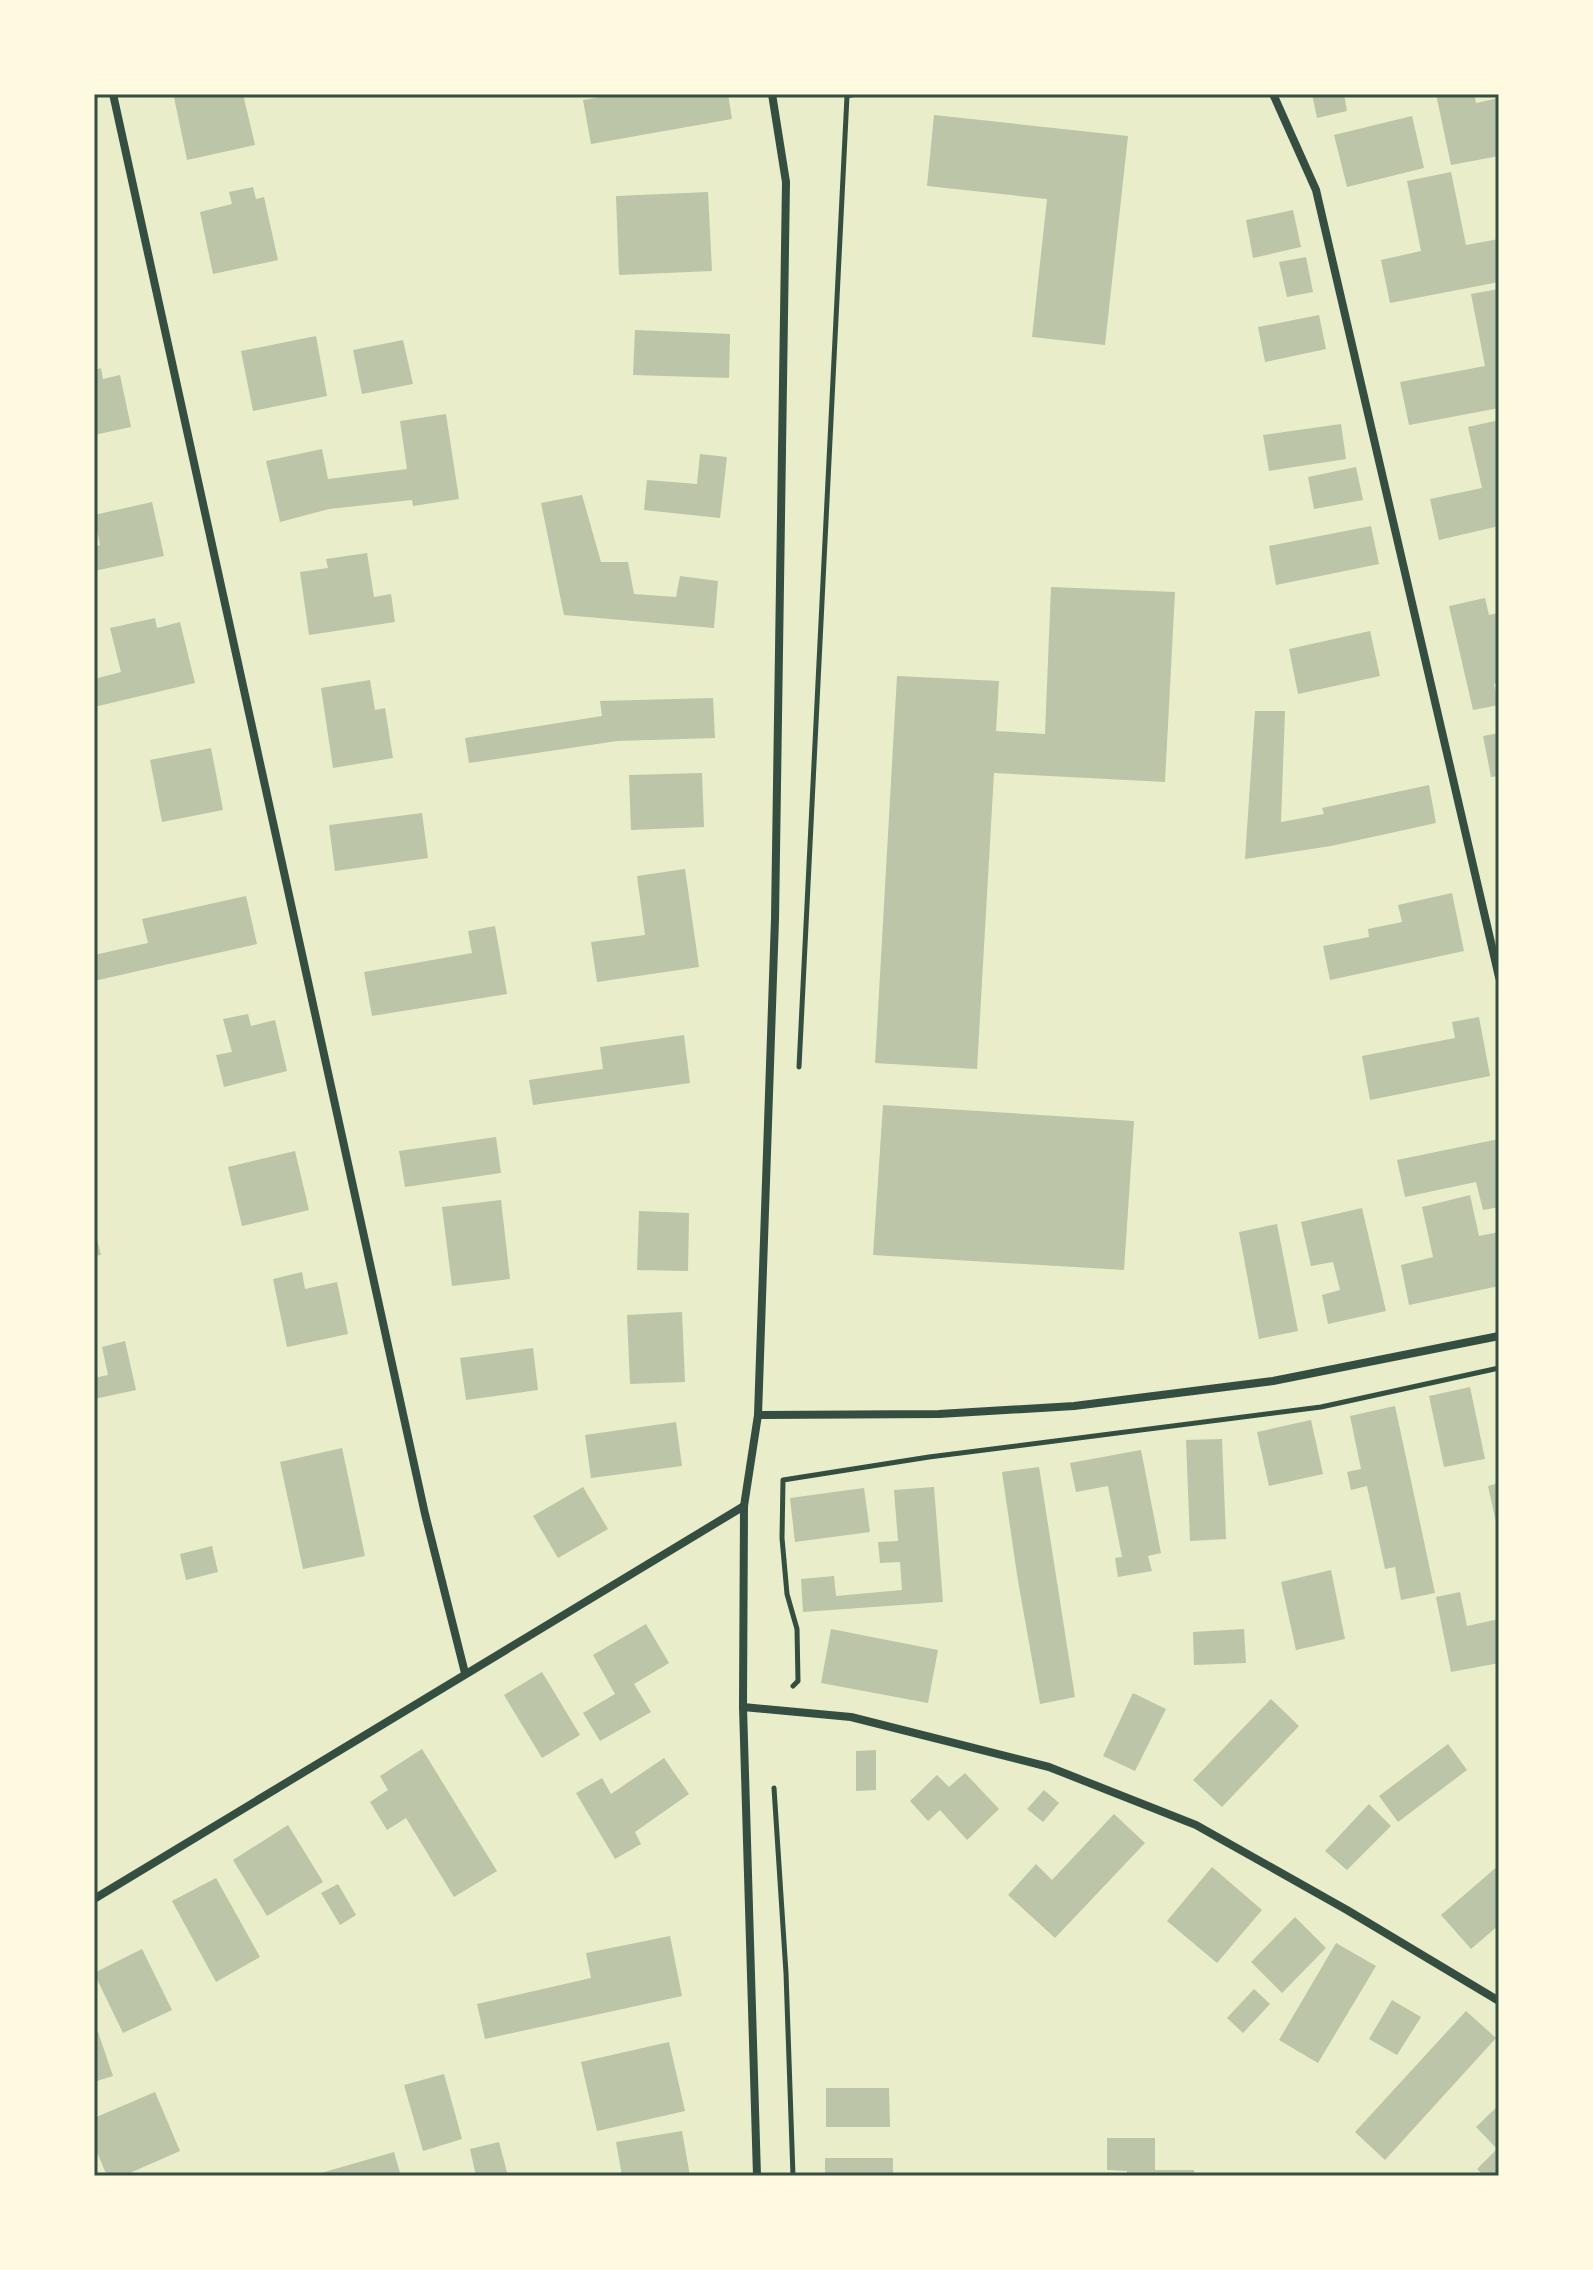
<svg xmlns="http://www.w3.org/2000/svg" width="1593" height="2270" font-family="'Public Sans',sans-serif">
  <rect width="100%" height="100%" fill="#e9edc9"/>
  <!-- building -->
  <g fill="#bcc5a7">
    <polygon points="189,94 243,94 255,145 187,160 174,97"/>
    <polygon points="618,94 728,94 732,119 591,144 583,100"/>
    <polygon points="1312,94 1344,94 1347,111 1317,118"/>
    <polygon points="1436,94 1474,94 1476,103 1499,98 1499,156 1451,165"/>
    <polygon points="934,115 1128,136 1105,345 1032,337 1047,199 927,186"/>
    <polygon points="1412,116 1424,168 1347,187 1334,135"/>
    <polygon points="1451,172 1466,245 1499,239 1499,282 1390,303 1381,260 1421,251 1407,181"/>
    <polygon points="253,187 256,199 264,197 278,260 213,274 200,212 232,204 229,192"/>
    <polygon points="708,192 712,271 619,275 616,196"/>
    <polygon points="1293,210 1301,247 1253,258 1246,220"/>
    <polygon points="1306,257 1313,292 1287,297 1279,262"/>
    <polygon points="1499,289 1499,408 1409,425 1400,382 1485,366 1471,294"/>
    <polygon points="1319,315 1326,349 1265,362 1258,327"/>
    <polygon points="635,330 730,334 729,378 633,375"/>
    <polygon points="316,336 327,396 253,411 241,351"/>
    <polygon points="403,340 413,384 362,394 353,350"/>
    <polygon points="101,368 103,379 120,375 131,427 94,435 94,370"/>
    <polygon points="446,414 459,499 413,506 412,500 329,509 280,522 266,461 322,449 328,479 407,469 400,421"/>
    <polygon points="1499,420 1499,526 1439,540 1430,499 1482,488 1468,427"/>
    <polygon points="1341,424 1346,459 1269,471 1263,435"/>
    <polygon points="700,454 727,457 720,518 644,510 647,480 697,484"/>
    <polygon points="1356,467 1363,500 1314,509 1308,477"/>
    <polygon points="582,495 601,562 628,562 634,594 676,597 680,576 718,581 714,628 564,615 541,503"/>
    <polygon points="152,502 164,556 94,571 94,547 100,545 94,515"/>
    <polygon points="1371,526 1379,564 1276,585 1269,546"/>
    <polygon points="367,553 374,597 391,594 395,622 309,635 300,572 328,568 326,559"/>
    <polygon points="1051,587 1175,592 1165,782 994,773 977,1069 875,1063 897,676 999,681 996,731 1045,734"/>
    <polygon points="1485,598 1489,615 1499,613 1499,683 1494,684 1499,705 1473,710 1449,606"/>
    <polygon points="155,618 157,628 180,622 195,683 94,707 94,679 121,672 110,628"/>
    <polygon points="1370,631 1380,676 1298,694 1289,649"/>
    <polygon points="370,680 375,710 385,708 393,758 333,768 321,688"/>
    <polygon points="713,698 715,738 617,741 469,763 465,738 602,716 600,701"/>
    <polygon points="1255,711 1285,711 1281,822 1324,814 1322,808 1429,785 1436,823 1331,846 1245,859"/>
    <polygon points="1499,733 1499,776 1491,777 1483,736"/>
    <polygon points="211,748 223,810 162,822 150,760"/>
    <polygon points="702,773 704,827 631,830 629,775"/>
    <polygon points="422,813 428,858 335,871 329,825"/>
    <polygon points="685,869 699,967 597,982 591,942 645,935 637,876"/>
    <polygon points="1452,893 1464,951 1330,980 1323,946 1369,937 1368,929 1402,922 1398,905"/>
    <polygon points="246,896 257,944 94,981 94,955 148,943 142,919"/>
    <polygon points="495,926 507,994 372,1016 364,972 472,953 468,931"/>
    <polygon points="248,1014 251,1026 275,1020 287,1071 224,1087 216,1055 232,1052 223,1019"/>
    <polygon points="1479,1017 1490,1076 1370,1100 1362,1056 1455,1038 1452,1022"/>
    <polygon points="684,1035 690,1083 533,1105 529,1080 603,1069 600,1047"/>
    <polygon points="883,1105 1134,1121 1124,1270 873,1255"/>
    <polygon points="496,1137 501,1173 405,1187 399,1151"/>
    <polygon points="1499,1139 1499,1207 1483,1210 1476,1182 1405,1197 1397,1160"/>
    <polygon points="295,1151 309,1210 242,1226 228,1167"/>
    <polygon points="1470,1195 1479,1236 1499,1232 1499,1286 1409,1305 1401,1265 1433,1257 1422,1207"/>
    <polygon points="501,1200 510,1279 452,1286 442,1207"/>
    <polygon points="1362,1208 1386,1311 1328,1324 1322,1295 1340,1290 1333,1262 1311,1266 1301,1222"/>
    <polygon points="639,1211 689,1213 688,1271 637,1270"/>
    <polygon points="1277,1224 1298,1331 1259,1339 1239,1232"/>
    <polygon points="94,1228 101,1255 94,1256"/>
    <polygon points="302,1272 305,1289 337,1282 348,1334 287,1347 273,1279"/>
    <polygon points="682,1312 685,1382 630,1384 627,1315"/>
    <polygon points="125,1341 136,1390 94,1399 94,1378 108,1375 102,1347"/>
    <polygon points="533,1348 538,1390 466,1400 460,1358"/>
    <polygon points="1470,1387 1485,1459 1444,1467 1429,1396"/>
    <polygon points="1395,1406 1435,1593 1401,1600 1395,1567 1385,1569 1367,1486 1351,1490 1347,1472 1361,1469 1350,1416"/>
    <polygon points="1311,1420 1323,1474 1269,1486 1257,1432"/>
    <polygon points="676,1422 682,1466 591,1478 585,1435"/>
    <polygon points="1222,1439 1226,1539 1190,1541 1186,1440"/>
    <polygon points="342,1448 365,1556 303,1569 280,1462"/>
    <polygon points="1141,1450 1161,1553 1148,1556 1152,1571 1118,1577 1115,1558 1122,1557 1108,1486 1076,1492 1070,1463"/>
    <polygon points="1039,1467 1075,1697 1040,1704 1018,1581 1002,1472"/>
    <polygon points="1499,1483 1499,1522 1496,1522 1488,1486"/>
    <polygon points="583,1487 608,1529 558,1558 533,1516"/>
    <polygon points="934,1487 943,1602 803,1612 801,1579 834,1576 836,1596 902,1590 900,1562 880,1563 878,1542 898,1541 894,1490"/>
    <polygon points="864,1488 870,1532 795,1542 790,1498"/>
    <polygon points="212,1546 218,1572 186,1580 180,1554"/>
    <polygon points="1331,1570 1345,1639 1296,1650 1281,1582"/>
    <polygon points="1460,1592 1467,1626 1499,1619 1499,1663 1451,1672 1436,1597"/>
    <polygon points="646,1624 669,1663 634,1684 651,1712 600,1741 583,1713 615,1694 593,1655"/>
    <polygon points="831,1629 938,1650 928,1703 821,1683"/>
    <polygon points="1244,1629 1246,1663 1194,1665 1193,1632"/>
    <polygon points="542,1672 580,1735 542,1758 504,1695"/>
    <polygon points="1133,1693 1166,1709 1135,1771 1103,1756"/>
    <polygon points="1271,1699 1299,1726 1222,1807 1193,1780"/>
    <polygon points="1448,1744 1467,1770 1398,1822 1379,1796"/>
    <polygon points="422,1749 497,1871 454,1897 406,1818 387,1830 370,1802 388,1790 380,1776"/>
    <polygon points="876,1750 876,1790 856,1791 856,1751"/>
    <polygon points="664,1758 689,1794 635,1832 641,1844 615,1859 576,1793 602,1778 611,1794"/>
    <polygon points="965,1773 999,1809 967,1840 940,1810 928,1821 910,1801 937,1775 949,1787"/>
    <polygon points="1044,1790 1059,1803 1043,1822 1027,1809"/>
    <polygon points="1369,1804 1391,1826 1347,1870 1325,1851"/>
    <polygon points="1114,1814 1145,1843 1055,1938 1008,1895 1036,1864 1052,1880"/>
    <polygon points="288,1825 323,1882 267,1916 233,1860"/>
    <polygon points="1499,1865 1499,1925 1471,1949 1441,1915"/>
    <polygon points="1212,1867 1262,1910 1217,1963 1167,1921"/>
    <polygon points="216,1878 260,1957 216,1982 172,1901"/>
    <polygon points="338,1884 356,1915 340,1925 321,1893"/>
    <polygon points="1295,1917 1326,1948 1282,1993 1251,1962"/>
    <polygon points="670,1936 682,1996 485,2039 477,2004 591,1978 586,1953"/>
    <polygon points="1336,1943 1376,1966 1318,2063 1279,2040"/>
    <polygon points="142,1949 172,2010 123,2033 94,1973"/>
    <polygon points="1254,1989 1270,2004 1243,2033 1227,2018"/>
    <polygon points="1392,2000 1421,2017 1397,2055 1369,2039"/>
    <polygon points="1466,2011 1496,2038 1385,2160 1355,2132"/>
    <polygon points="98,2032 113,2076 94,2082 94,2033"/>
    <polygon points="669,2042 685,2111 597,2131 581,2062"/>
    <polygon points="444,2074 462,2139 423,2151 404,2085"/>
    <polygon points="826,2088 889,2088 890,2127 826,2127"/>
    <polygon points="155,2092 180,2151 123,2176 107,2176 94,2145 94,2118"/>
    <polygon points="1499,2105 1499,2176 1484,2176 1477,2169 1497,2149 1476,2127"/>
    <polygon points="682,2131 690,2176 622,2176 616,2142"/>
    <polygon points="1107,2138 1155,2138 1155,2170 1194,2170 1194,2176 1127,2176 1127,2171 1107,2170"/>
    <polygon points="499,2142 508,2176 476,2176 470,2149"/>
    <polygon points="394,2152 401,2176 314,2176 314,2175"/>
    <rect x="825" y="2158" width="68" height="18"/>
  </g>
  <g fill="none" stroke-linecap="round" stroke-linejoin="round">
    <!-- path -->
    <g stroke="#344e41" stroke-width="5">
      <polyline points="799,1067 847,96 855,94"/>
      <polyline points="793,1686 798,1681 797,1629 787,1594 782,1538 783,1480 929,1457 1321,1407 1499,1368"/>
      <polyline points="774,1788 786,1973 793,2176"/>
    </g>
    <!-- minor -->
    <g stroke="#344e41" stroke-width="8">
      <polyline points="113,94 425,1514 465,1673"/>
      <polyline points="1273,94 1316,190 1499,977"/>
      <polyline points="758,1415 939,1414 1074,1406 1273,1381 1499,1336"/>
      <polyline points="743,1707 851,1717 1049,1767 1196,1825 1347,1910 1499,2001"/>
      <polyline points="94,1899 744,1506"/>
      <polyline points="757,2176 743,1707 744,1506 758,1415 775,919 786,182 772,94"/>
    </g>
  </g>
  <!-- border -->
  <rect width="1593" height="2270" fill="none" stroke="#fefae0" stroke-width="192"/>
  <rect x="96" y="96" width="1401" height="2078" fill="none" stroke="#344e41" stroke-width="3"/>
</svg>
